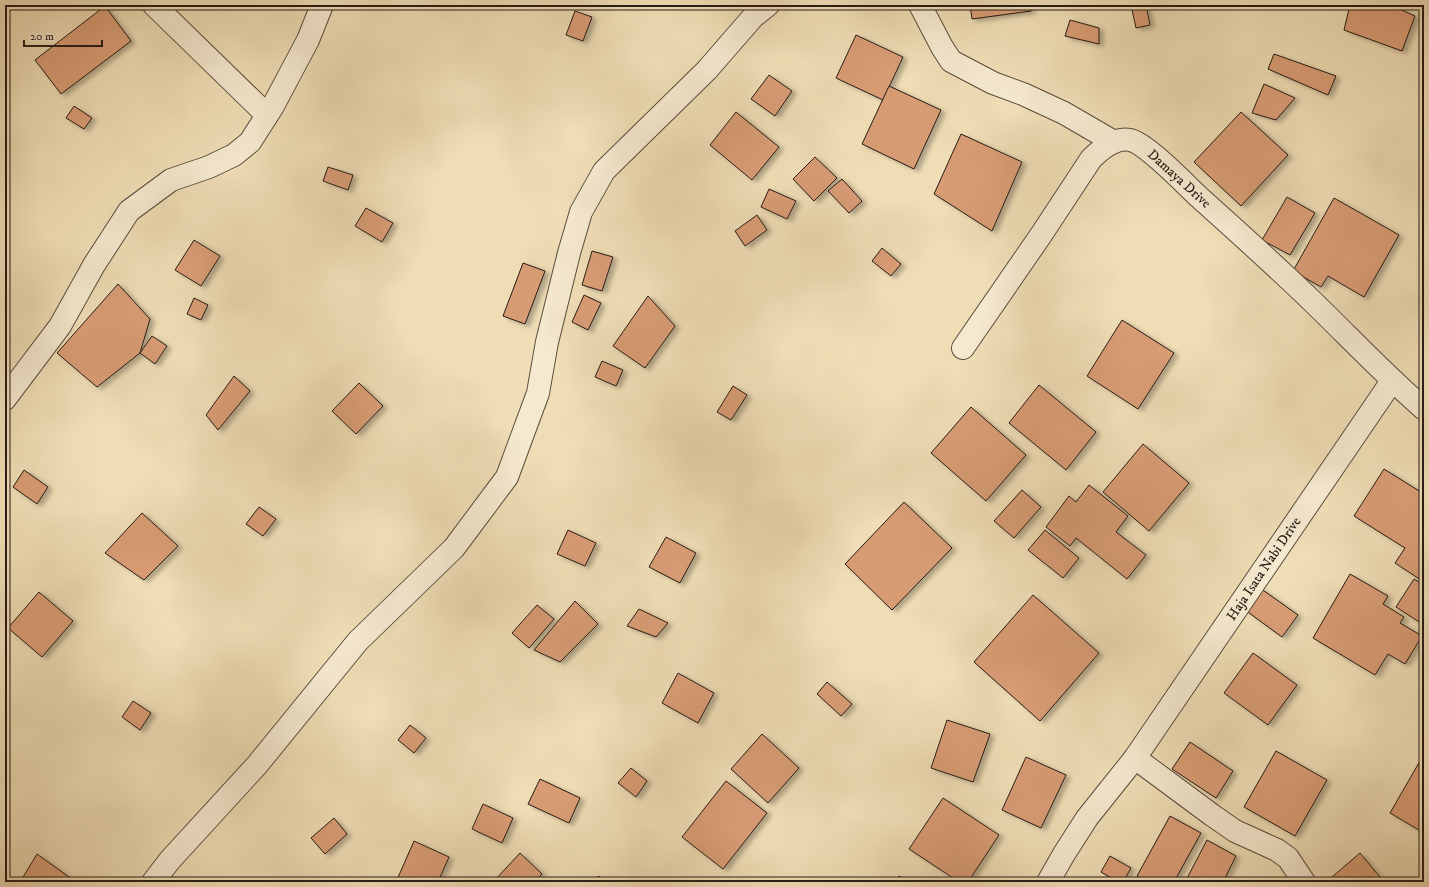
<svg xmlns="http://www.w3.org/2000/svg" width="1429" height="887" font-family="'IM FELL DW Pica',serif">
  <defs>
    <filter id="shadow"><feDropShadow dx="4.5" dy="2.5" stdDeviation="2" flood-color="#0004"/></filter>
  </defs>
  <rect width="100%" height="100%" fill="#efddb5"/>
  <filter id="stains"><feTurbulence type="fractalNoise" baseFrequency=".005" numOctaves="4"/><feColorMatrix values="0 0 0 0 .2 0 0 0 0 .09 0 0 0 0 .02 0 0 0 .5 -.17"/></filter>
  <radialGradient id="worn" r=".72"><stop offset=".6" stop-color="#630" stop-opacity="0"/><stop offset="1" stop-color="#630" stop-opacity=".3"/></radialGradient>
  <!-- building -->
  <g fill="#d89c74" stroke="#271b16" filter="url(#shadow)">
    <polygon points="970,5 1031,5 1031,11 972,19"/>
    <polygon points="1131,5 1146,5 1150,25 1136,28"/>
    <polygon points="1350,5 1391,5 1415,16 1402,51 1344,30"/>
    <polygon points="105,6 131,41 61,94 35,60"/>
    <polygon points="575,11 592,17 583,41 566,35"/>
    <polygon points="1070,20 1099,28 1099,44 1065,36"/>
    <polygon points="856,35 903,57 883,100 836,78"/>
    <polygon points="1274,54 1336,76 1328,95 1268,69"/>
    <polygon points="769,75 792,91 775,116 751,99"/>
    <polygon points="1264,84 1295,98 1276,120 1252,113"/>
    <polygon points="889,86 941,110 914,169 862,144"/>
    <polygon points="74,106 92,118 84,129 66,118"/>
    <polygon points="736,112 779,147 752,180 710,145"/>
    <polygon points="1241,112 1288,155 1241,206 1194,162"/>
    <polygon points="961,134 1022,162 992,231 934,194"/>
    <polygon points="815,157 837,178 814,201 793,179"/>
    <polygon points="328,167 353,175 348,190 323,181"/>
    <polygon points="842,179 862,201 849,213 828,191"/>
    <polygon points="769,189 796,201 787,219 761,207"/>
    <polygon points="1287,197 1315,213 1290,255 1262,240"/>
    <polygon points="1334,198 1399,235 1364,297 1328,276 1321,287 1293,271"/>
    <polygon points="366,208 393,223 382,242 355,226"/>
    <polygon points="757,215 767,230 745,246 735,231"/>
    <polygon points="194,240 220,256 201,286 175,270"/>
    <polygon points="882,248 901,264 891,276 872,261"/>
    <polygon points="592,251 613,257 602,291 582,285"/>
    <polygon points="523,263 545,271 525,324 503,316"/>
    <polygon points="118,284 150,319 140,353 97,387 57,353"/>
    <polygon points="584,295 601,303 588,330 572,322"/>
    <polygon points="648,296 675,326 645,368 613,346"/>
    <polygon points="194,298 208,305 201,320 187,314"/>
    <polygon points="1122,320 1174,353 1138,409 1087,376"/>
    <polygon points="152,336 167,346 155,364 140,353"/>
    <polygon points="602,361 623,370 616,386 595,377"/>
    <polygon points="234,376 250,391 218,430 206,415"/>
    <polygon points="359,383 383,406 356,434 332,411"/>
    <polygon points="1039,385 1096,432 1066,470 1009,423"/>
    <polygon points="733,386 747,395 731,420 717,412"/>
    <polygon points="971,407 1026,455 986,501 931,453"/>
    <polygon points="1143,444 1189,483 1149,531 1103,492"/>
    <polygon points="1384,469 1424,494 1424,582 1395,563 1405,548 1354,516"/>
    <polygon points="24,470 48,487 37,504 13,487"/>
    <polygon points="1089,485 1128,516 1116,532 1146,555 1127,579 1076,538 1070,546 1046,527 1069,496 1076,502"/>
    <polygon points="1022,490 1041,507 1014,538 994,521"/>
    <polygon points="904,502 952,548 892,610 845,564"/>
    <polygon points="259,507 276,519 263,536 246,524"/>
    <polygon points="142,513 178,546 144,580 105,553"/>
    <polygon points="568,530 596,543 585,566 557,554"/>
    <polygon points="1045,530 1079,558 1063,578 1028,550"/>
    <polygon points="666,537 696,553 680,583 649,567"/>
    <polygon points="1350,574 1388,596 1383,604 1404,617 1400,623 1422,636 1405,664 1388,654 1375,675 1313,638"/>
    <polygon points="1414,579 1424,585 1424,625 1396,607"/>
    <polygon points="1260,588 1298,615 1282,637 1245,610"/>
    <polygon points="39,592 73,621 42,657 8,628"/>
    <polygon points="1033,595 1099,653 1040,721 974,662"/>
    <polygon points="575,601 598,624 560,662 534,650"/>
    <polygon points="537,605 554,619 529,648 512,633"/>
    <polygon points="639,609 668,623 656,637 627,626"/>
    <polygon points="1253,653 1297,685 1268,725 1224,693"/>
    <polygon points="678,673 714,693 698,723 662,703"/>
    <polygon points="827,682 852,704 841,716 817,694"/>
    <polygon points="133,701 151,713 140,730 122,717"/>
    <polygon points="947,720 990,734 973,782 931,768"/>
    <polygon points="410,725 426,738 414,753 398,740"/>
    <polygon points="762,734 799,768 768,803 731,769"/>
    <polygon points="1190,742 1233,771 1216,798 1172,769"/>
    <polygon points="1276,751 1327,780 1295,836 1244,807"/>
    <polygon points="1424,754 1424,833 1390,813"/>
    <polygon points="1026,757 1066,775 1041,828 1002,810"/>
    <polygon points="631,768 647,781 636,797 618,783"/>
    <polygon points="540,779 580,798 569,823 528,804"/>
    <polygon points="726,781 767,813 723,869 682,837"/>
    <polygon points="943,798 999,835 968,882 959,882 909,849"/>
    <polygon points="483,804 513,818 502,843 472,829"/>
    <polygon points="1170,816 1201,833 1174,882 1148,882 1137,876"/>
    <polygon points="334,818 347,834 325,854 311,838"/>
    <polygon points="1207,840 1236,856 1223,882 1185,882"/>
    <polygon points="414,841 449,857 438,882 396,882"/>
    <polygon points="520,853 542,874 534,882 493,882"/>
    <polygon points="1360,853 1384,882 1326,882"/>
    <polygon points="37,854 76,882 20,882"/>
    <polygon points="1110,856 1131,868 1123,882 1118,882 1101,872"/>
    <polygon points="599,876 604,882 592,882"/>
    <polygon points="899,876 910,882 895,882"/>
  </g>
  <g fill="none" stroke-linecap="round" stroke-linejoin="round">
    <!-- minor casing -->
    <g stroke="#594c3e" stroke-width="24">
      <g id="minor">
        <polyline points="154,5 267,115"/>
        <polyline points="920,5 942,47 951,61 993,83 1023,94 1064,113 1114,142"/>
        <path d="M963 348 1041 235 1091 159C1101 149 1115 137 1130 140 1146 143 1186 185 1200 198 1238 232 1276 266 1313 302 1350 338 1385 375 1424 409"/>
        <polyline points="5,399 60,326 94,265 129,211 171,180 209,167 234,155 250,142 273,106 308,40 322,5"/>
        <polyline points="1135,758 1212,815 1235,831 1277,850 1288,858 1304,882"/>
        <polyline points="153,882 170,860 257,765 358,641 454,548 507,477 538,393 547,342 569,253 581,212 604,171 707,70 753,17 768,5"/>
        <polyline points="1048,882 1064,854 1087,818 1135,758 1392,381"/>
      </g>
    </g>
    <!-- minor -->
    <use href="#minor" stroke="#f5e9cf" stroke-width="22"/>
  </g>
  <g text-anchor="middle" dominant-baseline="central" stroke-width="3.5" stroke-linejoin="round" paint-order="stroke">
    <!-- street labels -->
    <g font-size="14" fill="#271b16" stroke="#f5e9cf">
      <text transform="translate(1179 179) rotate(42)">Damaya Drive</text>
      <text transform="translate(1264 569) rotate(-56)">Haja Isata Nabi Drive</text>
    </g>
  </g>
  <!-- margin -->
  <rect width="1429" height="887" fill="none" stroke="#efddb5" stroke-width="20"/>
  <rect x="6" y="6" width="1417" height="875" fill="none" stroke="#271b16" stroke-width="2"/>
  <rect x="10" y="10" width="1409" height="867" fill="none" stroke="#271b16"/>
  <!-- scale -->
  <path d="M24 40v6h78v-6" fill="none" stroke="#271b16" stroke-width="2"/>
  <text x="30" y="40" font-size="12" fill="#271b16" stroke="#f5e9cf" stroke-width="3" paint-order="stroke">20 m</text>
  <rect width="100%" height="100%" filter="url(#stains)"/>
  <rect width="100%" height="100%" fill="url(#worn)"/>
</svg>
